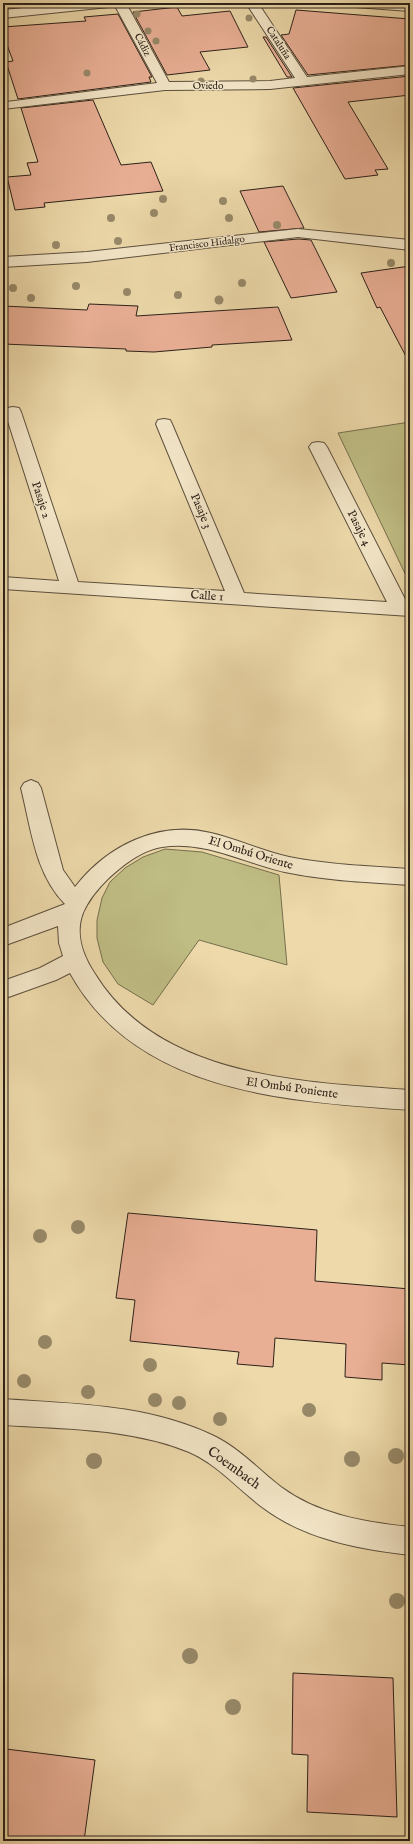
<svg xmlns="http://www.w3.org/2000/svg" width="413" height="1844" font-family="'IM FELL English',serif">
  <rect width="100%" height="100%" fill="#edd9aa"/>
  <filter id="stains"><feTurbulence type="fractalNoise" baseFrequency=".005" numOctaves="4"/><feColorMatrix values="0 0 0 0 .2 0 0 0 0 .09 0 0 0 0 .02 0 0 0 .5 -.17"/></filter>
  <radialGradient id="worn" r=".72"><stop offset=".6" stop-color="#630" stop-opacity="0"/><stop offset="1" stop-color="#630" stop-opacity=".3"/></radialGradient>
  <!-- green -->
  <g fill="#bfbd84" stroke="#766f4e">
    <polygon points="410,422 410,584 338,433"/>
    <polygon points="165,849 202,852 279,875 287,965 199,940 153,1005 118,984 103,962 97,938 97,920 102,898 110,882 125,868 143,857"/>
  </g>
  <!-- building -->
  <g fill="#e9af95" stroke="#2c2119">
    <polygon points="177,7 182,16 230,11 248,47 200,52 210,70 167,75 133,12"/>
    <polygon points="296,10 410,19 410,65 308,75 281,35 289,34"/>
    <polygon points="118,14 152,77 149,77 151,82 18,99 6,62 13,61 3,34 3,27 86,21 84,17"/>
    <polygon points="263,37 266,37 292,77 287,77"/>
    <polygon points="410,76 410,95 348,102 388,169 375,170 378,175 345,179 293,88"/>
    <polygon points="93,100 121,165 151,162 163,191 44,203 45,207 15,210 7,177 31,175 27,163 38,162 21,108"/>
    <polygon points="283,186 304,228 259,232 240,191"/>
    <polygon points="298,239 311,240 337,292 291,298 264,242"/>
    <polygon points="410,266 410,364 380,307 377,308 361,273"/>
    <polygon points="89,304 138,306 136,316 278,307 292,340 212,345 212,347 154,352 126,351 126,349 3,344 3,306 87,310"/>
    <polygon points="128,1213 317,1230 315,1281 410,1289 410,1365 382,1363 382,1380 345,1377 346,1344 275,1338 273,1367 237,1364 239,1352 130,1341 135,1300 116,1298"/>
    <polygon points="293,1673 393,1678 397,1817 307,1812 308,1755 292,1754"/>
    <polygon points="6,1749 95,1760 84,1841 3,1841 3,1765"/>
  </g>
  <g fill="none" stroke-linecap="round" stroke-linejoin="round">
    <!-- minor casing -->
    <g stroke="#5c4f3d" stroke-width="2">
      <g id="minor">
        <polygon points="73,3 126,3 169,82 270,81 295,78 246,3 258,3 307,77 410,66 410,74 270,89 165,90 3,109 3,103 6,102 157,83 114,4 109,7 3,18 3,10"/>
        <polygon points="349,3 410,3 410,11 355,7 351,6"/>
        <polygon points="298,229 410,240 410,250 298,237 87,262 3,267 3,257 87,252"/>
        <polygon points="13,407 19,408 21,412 78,582 225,591 156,424 158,420 164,419 170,420 172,424 244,593 387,602 309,447 312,443 318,442 324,443 327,447 407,603 410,604 410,616 3,589 3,577 59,581 5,412 7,408"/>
        <path d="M31 780 38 783 41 788 63 870 75 887C107 846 158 820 211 833 237 839 262 851 289 857 329 865 370 866 410 869V885C370 882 330 881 290 873 247 865 208 840 162 847 135 851 100 882 87 905 73 928 81 953 95 974 159 1078 302 1082 410 1090V1110C288 1101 137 1094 70 973L56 980 3 999V981L40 968 63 956 59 943 58 926 3 946V928L65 904C35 874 31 828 21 788L24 783Z"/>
        <path d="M3 1399C74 1404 148 1404 214 1436 239 1448 259 1470 281 1487 319 1515 365 1522 410 1527V1555C358 1549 304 1539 262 1507 238 1489 217 1464 189 1452 131 1428 64 1429 3 1425Z"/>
      </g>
    </g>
    <!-- minor -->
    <use href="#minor" fill="#f3e6c8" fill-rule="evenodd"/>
  </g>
  <!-- trees -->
  <g fill="#978969">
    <circle cx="137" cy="14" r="3.5"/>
    <circle cx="249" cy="18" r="3.5"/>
    <circle cx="148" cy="31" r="3.5"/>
    <circle cx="156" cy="41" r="3.5"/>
    <circle cx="87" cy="73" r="3.5"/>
    <circle cx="253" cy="79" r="3.5"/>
    <circle cx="201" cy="81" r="3.5"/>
    <circle cx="163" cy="199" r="4"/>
    <circle cx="223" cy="201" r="4"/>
    <circle cx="154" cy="213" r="4"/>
    <circle cx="111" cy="218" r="4"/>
    <circle cx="229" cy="218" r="4"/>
    <circle cx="277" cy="225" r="4"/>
    <circle cx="118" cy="241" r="4"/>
    <circle cx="56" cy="245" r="4"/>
    <circle cx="391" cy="263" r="4"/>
    <circle cx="242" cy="283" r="4"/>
    <circle cx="76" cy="286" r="4"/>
    <circle cx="13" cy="288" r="4"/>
    <circle cx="127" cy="292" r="4"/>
    <circle cx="178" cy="295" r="4"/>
    <circle cx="31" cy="298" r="4"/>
    <circle cx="219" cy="300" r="4.5"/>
    <circle cx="78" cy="1227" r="7"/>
    <circle cx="40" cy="1236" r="7"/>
    <circle cx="45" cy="1342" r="7"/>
    <circle cx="150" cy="1365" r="7"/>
    <circle cx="24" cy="1381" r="7"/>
    <circle cx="88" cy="1392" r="7"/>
    <circle cx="155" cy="1400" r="7"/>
    <circle cx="179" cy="1403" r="7"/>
    <circle cx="309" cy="1410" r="7"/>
    <circle cx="220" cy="1419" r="7"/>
    <circle cx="396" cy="1456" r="8"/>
    <circle cx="352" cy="1459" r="8"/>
    <circle cx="94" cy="1461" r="8"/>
    <circle cx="397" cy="1601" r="8"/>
    <circle cx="190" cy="1656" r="8"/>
    <circle cx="233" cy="1707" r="8"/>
  </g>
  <g text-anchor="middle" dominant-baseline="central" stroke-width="3" stroke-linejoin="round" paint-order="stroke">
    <!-- far-street labels -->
    <g font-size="10" fill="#2c2119" stroke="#f3e6c8">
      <text transform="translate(278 43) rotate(57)">Cataluña</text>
      <text transform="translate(142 45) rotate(62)">Cádiz</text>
      <text x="208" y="86">Oviedo</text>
      <text transform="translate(207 244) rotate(-7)">Francisco Hidalgo</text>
    </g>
    <!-- street labels -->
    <g font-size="12" fill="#2c2119" stroke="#f3e6c8">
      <text transform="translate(41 500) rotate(72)">Pasaje 2</text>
      <text transform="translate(201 511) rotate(67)">Pasaje 3</text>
      <text transform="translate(359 528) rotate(63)">Pasaje 4</text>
      <text transform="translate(207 596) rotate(4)">Calle 1</text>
      <text transform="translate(251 853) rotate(17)">El Ombú Oriente</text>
      <text transform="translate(292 1088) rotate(8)">El Ombú Poniente</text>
    </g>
    <!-- near-street labels -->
    <g font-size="14" fill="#2c2119" stroke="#f3e6c8">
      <text transform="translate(234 1468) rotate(36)">Coembach</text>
    </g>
  </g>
  <!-- margin -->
  <rect width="413" height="1844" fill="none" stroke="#edd9aa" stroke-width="16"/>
  <rect x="4" y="4" width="405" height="1836" fill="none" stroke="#2c2119" stroke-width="2"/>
  <rect x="8" y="8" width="397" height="1828" fill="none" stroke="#2c2119"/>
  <rect width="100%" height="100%" filter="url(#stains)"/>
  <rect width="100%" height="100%" fill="url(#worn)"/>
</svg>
